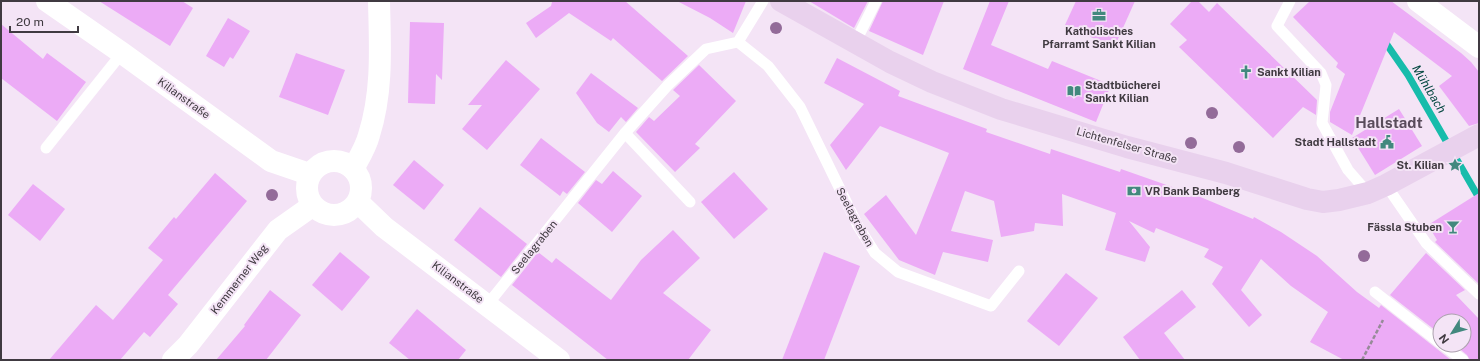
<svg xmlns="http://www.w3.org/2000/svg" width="1480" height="361" font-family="'Public Sans',sans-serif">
  <rect width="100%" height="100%" fill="#f4e4f6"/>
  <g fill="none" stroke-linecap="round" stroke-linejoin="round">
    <!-- stream -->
    <polyline stroke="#17bcab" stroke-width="7" points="1383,39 1408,75 1479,198"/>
  </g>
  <!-- building -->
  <g fill="#ecabf6">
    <polygon points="99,1 182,1 193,8 170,46"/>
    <polygon points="550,1 625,1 688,56 662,81 613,38 611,41 569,13 536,38 526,23 551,6 552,2"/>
    <polygon points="677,1 746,1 733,33 710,18"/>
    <polygon points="809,1 868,1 854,28"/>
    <polygon points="883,1 944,1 923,55 869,31"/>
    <polygon points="990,1 1009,1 991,45 1048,69 1052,61 1111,85 1096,122 963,69"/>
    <polygon points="1076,1 1135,1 1114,48 1065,25"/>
    <polygon points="1192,1 1198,1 1209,12 1217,3 1317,100 1316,115 1303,107 1273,138 1179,47 1187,40 1170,24"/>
    <polygon points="1310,1 1391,1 1461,53 1471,62 1479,72 1479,123 1469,126 1439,86 1452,76 1394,32 1352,135 1330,122 1330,112 1345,74 1336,67 1338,63 1293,17"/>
    <polygon points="228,18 250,31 233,59 230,57 224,67 206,56"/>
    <polygon points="410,22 444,23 442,80 436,74 435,104 408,103"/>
    <polygon points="1,24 43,59 47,53 86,82 57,121 1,78"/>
    <polygon points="296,53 345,70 328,115 279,97"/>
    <polygon points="837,58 900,91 898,96 987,129 986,132 1050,154 1051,149 1120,172 1121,169 1198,196 1253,219 1254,217 1281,232 1317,256 1357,292 1379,308 1381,305 1451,360 1344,360 1310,342 1328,312 1291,286 1261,259 1241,290 1262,315 1249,327 1212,284 1223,267 1204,257 1209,249 1156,228 1154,233 1129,221 1150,247 1145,262 1105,250 1116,213 1062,194 1063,226 1035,223 1034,231 1001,237 994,201 965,191 951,231 993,240 988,262 943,252 935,275 899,260 864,214 886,195 916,235 949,153 880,126 846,170 830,145 864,104 824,83"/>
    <polygon points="506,60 540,89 487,150 462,129 482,105 468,105"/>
    <polygon points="699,65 736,101 695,144 700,148 675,172 636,132 649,117 654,121 680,96 673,90"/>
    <polygon points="591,73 638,108 626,122 621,117 609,132 597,123 576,93"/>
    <polygon points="1399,109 1422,146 1375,175 1352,138"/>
    <polygon points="541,138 585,172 567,194 563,191 560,196 520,165"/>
    <polygon points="414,160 444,185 424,210 393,185"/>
    <polygon points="613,171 642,196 612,232 578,203 596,180 602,184"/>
    <polygon points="734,172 768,209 734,239 701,202"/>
    <polygon points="215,173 247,201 168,295 178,304 150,337 144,332 120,360 49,360 96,305 113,320 163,260 148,248 174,217 176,219"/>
    <polygon points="33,184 65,209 40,241 8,215"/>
    <polygon points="1479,193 1479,284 1435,242 1437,240 1428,225"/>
    <polygon points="480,207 527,244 501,277 454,240"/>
    <polygon points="673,230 700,258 663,293 711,330 688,360 608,360 512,285 538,252 552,263 556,258 611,300 641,260"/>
    <polygon points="340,252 370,277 342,311 312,285"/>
    <polygon points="824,252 860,266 824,360 782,360"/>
    <polygon points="1426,253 1465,290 1456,295 1479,319 1479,360 1470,360 1467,355 1455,345 1464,345 1464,321 1440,321 1440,334 1390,295"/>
    <polygon points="1066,273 1098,298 1059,346 1027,321"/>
    <polygon points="270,290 301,315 266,360 216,360 245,326 244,325"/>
    <polygon points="1182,290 1196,307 1164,333 1185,360 1140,360 1123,337"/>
    <polygon points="417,309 466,350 458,360 410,360 389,343"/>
  </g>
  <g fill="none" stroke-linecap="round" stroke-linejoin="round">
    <!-- path -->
    <polyline stroke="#968b98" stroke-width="2.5" stroke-dasharray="4 2" stroke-linecap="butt" points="1362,360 1383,320"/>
    <!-- lane -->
    <g stroke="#fff" stroke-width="11">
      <polyline points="1290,1 1277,26 1321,73 1326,85 1322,123 1348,170 1368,193"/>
      <polyline points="738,42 768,66 800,107 858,226 875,253 898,272 991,306 1019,271"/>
      <polyline points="855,43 876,1"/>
      <polyline points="625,133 690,202"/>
      <polyline points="46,148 122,53"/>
      <polyline points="1386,185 1426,243 1479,294"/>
      <polyline points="1375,292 1440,343"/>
      <polyline points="488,304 625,133 668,85 706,49 738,42 763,1"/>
      <polyline points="1443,345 1463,360"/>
    </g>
    <!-- street -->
    <g stroke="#fff" stroke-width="22">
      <polyline points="47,1 122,53 271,161 309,174"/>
      <polyline points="1418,1 1479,47"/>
      <circle cx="334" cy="188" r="27"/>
      <path d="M353 169C359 158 366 147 369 135 383 91 380 46 379 1"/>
      <polyline points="358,202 384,227 559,360"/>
      <polyline points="173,360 188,345 278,230 312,206"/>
    </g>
    <!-- secondary -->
    <polyline stroke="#e9d1ed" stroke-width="22" points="781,1 890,62 932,82 1001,109 1127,147 1226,173 1307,199 1323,202 1339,200 1368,193 1386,185 1479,135"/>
  </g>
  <!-- trees -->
  <g fill="#936b99">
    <circle cx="776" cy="28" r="6"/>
    <circle cx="1212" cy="113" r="6"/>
    <circle cx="1191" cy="143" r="6"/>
    <circle cx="1239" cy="147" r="6"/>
    <circle cx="272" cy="195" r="6"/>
    <circle cx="1364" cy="256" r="6"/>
  </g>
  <!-- icons -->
  <defs>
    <g id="office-bare" transform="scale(1.08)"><path d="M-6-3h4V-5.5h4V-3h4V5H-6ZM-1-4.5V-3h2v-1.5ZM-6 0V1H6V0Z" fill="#42887e" stroke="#f4e4f6" stroke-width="2.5" paint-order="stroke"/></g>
    <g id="church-bare" transform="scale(1.08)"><path d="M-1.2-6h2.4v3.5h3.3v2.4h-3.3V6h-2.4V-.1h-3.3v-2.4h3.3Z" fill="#42887e" stroke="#f4e4f6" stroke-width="2.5" paint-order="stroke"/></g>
    <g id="library-bare" transform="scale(1.08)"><path d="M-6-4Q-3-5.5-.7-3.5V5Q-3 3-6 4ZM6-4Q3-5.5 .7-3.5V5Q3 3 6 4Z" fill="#42887e" stroke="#f4e4f6" stroke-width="2.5" paint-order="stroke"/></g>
    <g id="civic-bare" transform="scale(1.08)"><path d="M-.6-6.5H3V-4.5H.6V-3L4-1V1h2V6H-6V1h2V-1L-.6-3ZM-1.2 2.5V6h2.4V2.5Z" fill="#42887e" stroke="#f4e4f6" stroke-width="2.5" paint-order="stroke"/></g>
    <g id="sight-bare" transform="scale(1.08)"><path d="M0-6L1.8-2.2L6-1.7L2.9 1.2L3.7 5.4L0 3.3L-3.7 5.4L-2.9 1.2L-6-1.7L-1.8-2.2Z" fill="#42887e" stroke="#f4e4f6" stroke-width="2.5" paint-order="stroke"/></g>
    <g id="bank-bare" transform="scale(1.08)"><path d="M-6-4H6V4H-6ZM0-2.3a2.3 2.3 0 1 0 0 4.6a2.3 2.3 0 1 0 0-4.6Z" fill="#42887e" stroke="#f4e4f6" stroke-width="2.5" paint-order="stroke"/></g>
    <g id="bar-bare" transform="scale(1.08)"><path d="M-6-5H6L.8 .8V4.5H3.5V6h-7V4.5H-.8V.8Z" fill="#42887e" stroke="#f4e4f6" stroke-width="2.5" paint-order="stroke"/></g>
  </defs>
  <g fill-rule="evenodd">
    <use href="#office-bare" x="1099" y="15"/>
    <use href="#church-bare" x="1246" y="72"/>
    <use href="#library-bare" x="1074" y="91"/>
    <use href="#civic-bare" x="1387" y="142"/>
    <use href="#sight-bare" x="1455" y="165"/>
    <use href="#bank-bare" x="1134" y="191"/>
    <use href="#bar-bare" x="1453" y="227"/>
  </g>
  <g text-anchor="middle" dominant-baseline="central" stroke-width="4" stroke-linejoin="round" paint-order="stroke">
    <!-- poi labels -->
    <g font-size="11" font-weight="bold" fill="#403a41" stroke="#f4e4f6" text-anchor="start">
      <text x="1099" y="31" text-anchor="middle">Katholisches<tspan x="1099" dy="13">Pfarramt Sankt Kilian</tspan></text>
      <text x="1257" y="72">Sankt Kilian</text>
      <text x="1085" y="85">Stadtbücherei<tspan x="1085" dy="13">Sankt Kilian</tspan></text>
      <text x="1376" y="142" text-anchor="end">Stadt Hallstadt</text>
      <text x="1444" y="165" text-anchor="end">St. Kilian</text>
      <text x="1145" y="191">VR Bank Bamberg</text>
      <text x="1442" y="227" text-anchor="end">Fässla Stuben</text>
    </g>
    <!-- street labels -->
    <g font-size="11" fill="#403a41" stroke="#f4e4f6">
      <text transform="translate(184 98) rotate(36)">Kilianstraße</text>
      <text transform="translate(1127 145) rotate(16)">Lichtenfelser Straße</text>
      <text transform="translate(855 217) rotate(61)">Seelagraben</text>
      <text transform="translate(534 247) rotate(-51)">Seelagraben</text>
      <text transform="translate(239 279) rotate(-52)">Kemmerner Weg</text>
      <text transform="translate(458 282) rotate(37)">Kilianstraße</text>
    </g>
    <!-- water labels -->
    <g font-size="12" font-style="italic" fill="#044740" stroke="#f4e4f6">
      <text transform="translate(1429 89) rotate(59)">Mühlbach</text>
    </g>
    <!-- district labels -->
    <g font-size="15" font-weight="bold" fill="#594c5b" stroke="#f4e4f6">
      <text x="1389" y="122">Hallstadt</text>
    </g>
  </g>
  <!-- border -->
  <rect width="1480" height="361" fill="none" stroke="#403a41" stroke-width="4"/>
  <!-- north arrow -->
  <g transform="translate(1452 333) rotate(233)"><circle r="19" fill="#f4e4f6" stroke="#aca0ae"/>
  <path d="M0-3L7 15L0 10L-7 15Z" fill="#42887e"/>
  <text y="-6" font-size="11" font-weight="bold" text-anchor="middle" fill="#403a41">N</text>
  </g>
  <!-- scale -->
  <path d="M10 26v6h68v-6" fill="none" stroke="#403a41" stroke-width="2"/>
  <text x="16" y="26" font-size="12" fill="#403a41" stroke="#f4e4f6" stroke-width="3" paint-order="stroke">20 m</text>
</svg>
